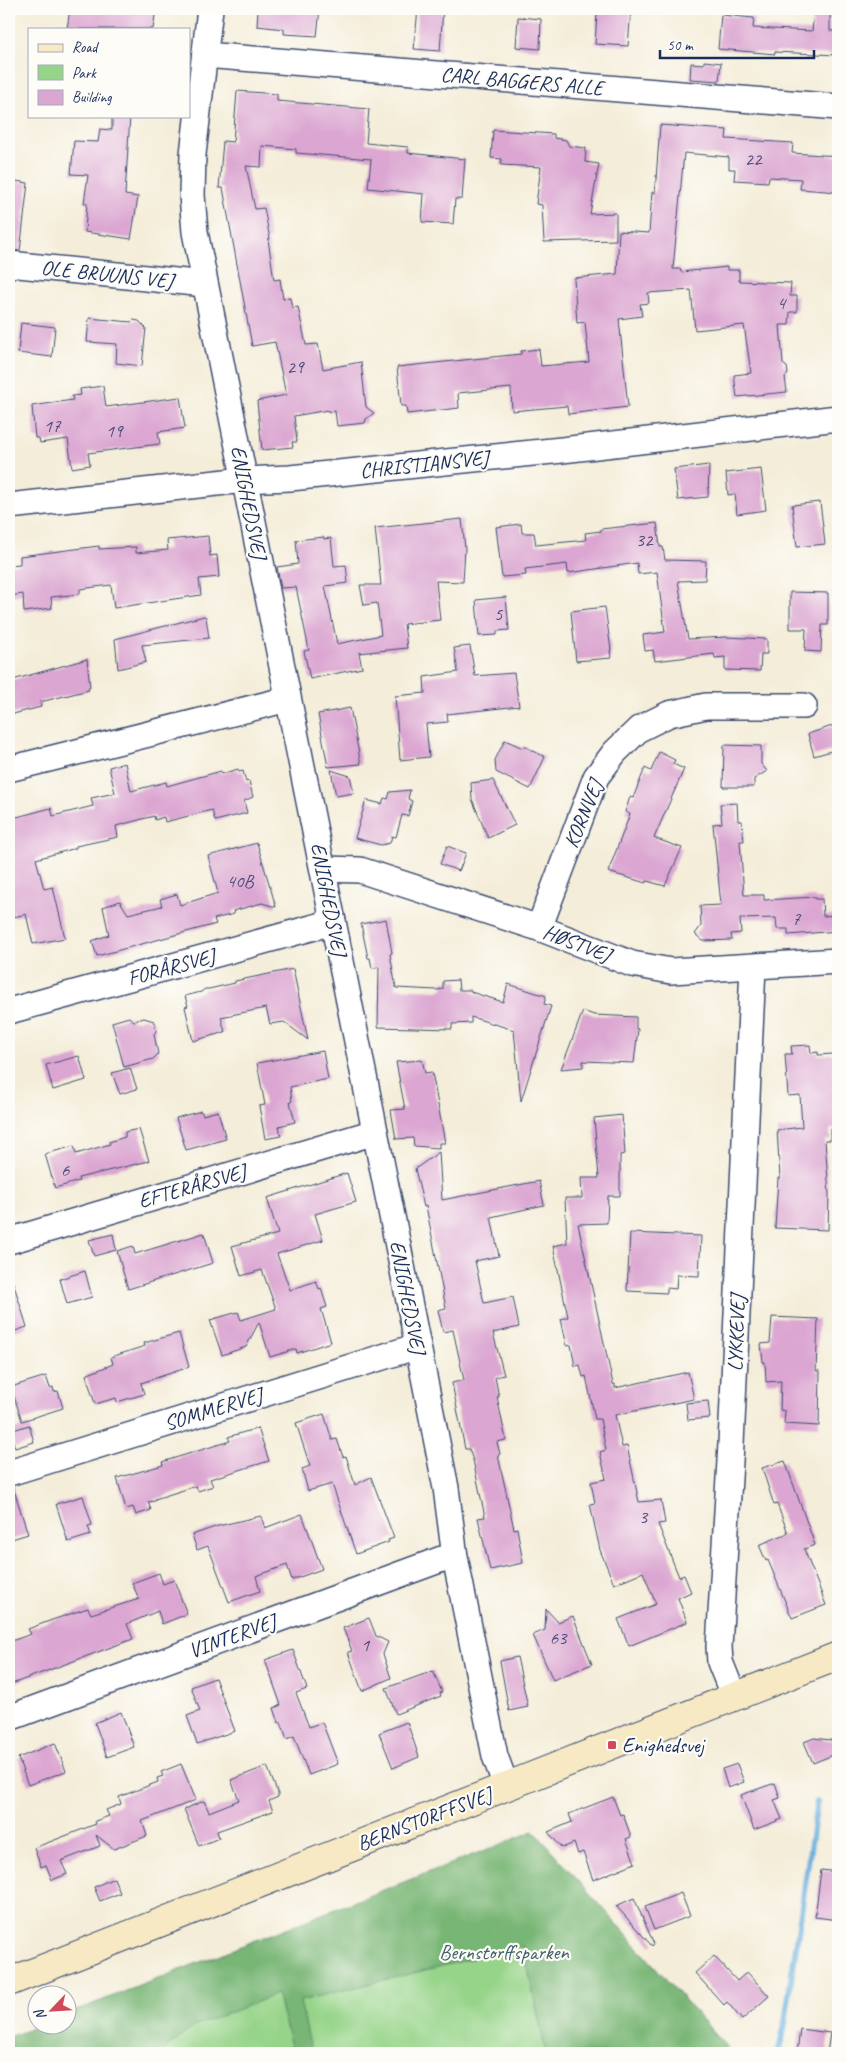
<svg xmlns="http://www.w3.org/2000/svg" width="847" height="2062" font-family="Caveat,sans-serif">
  <rect width="100%" height="100%" fill="#fdfcf7"/>
  <filter id="ink" filterUnits="userSpaceOnUse"><feTurbulence type="fractalNoise" baseFrequency=".02" numOctaves="2"/><feDisplacementMap in="SourceGraphic" scale="10" xChannelSelector="R" yChannelSelector="G"/><feConvolveMatrix kernelMatrix="1 2 1 2 8 2 1 2 1" color-interpolation-filters="sRGB"/></filter>
  <filter id="wash" filterUnits="userSpaceOnUse"><feTurbulence type="fractalNoise" baseFrequency=".0096" numOctaves="4" result="noise"/><feDisplacementMap in="SourceGraphic" scale="20" xChannelSelector="R" yChannelSelector="G"/><feGaussianBlur stdDeviation="1.12" result="paint"/><feColorMatrix in="noise" values="0 0 0 0 0 0 0 0 0 0 0 0 0 0 0 0 0 1.4 0 .05"/><feComposite in="paint" operator="in"/></filter>
  <g filter="url(#wash)">
    <rect width="100%" height="100%" fill="#f4edd9"/>
    <!-- green -->
    <polygon fill="#96d489" stroke="#588274" points="534,1831 732,2053 9,2053 9,2037 41,2025 68,2024 68,2014"/>
    <!-- forest -->
    <polygon fill="#78b675" stroke="#4a726a" points="534,1831 732,2053 546,2053 523,1946 300,2001 312,2053 293,2053 277,1994 193,2027 161,2053 9,2053 9,2037 41,2025 68,2024 68,2014"/>
    <g fill="none" stroke-linecap="round" stroke-linejoin="round">
      <!-- stream -->
      <polyline stroke="#69afdf" stroke-width="6" points="778,2053 784,2029 817,1802"/>
    </g>
    <g id="blocks">
      <!-- building -->
      <g fill="#dba6d1">
        <polygon points="70,9 156,9 153,29 67,29"/>
        <polygon points="258,9 320,9 317,36 284,34 284,29 257,26"/>
        <polygon points="418,9 443,9 440,51 414,49"/>
        <polygon points="600,9 631,9 628,46 595,44 597,13 600,13"/>
        <polygon points="814,13 830,14 830,31 838,31 837,55 775,52 775,54 718,49 721,15 754,18 753,28 812,31"/>
        <polygon points="518,17 541,19 540,49 516,47"/>
        <polygon points="704,61 721,63 719,81 690,79 691,63 704,64"/>
        <polygon points="237,91 277,94 277,101 369,109 366,143 408,147 408,153 465,159 462,199 455,199 453,224 422,222 424,194 368,188 371,159 296,153 296,149 262,146 261,167 246,166 255,209 264,208 270,239 268,239 274,280 280,279 283,299 290,298 292,308 298,307 306,345 318,344 323,369 361,362 366,407 374,413 366,419 365,423 337,426 335,411 328,412 328,410 294,416 297,442 292,442 293,447 262,450 257,401 286,395 275,342 252,346 223,188 219,188 223,141 233,142"/>
        <polygon points="112,116 130,116 125,195 138,197 131,239 85,232 87,203 84,203 88,175 71,174 74,141 98,142 100,129 112,130"/>
        <polygon points="660,125 727,130 726,139 793,143 792,153 838,156 838,192 800,189 801,179 769,177 768,182 734,180 735,169 729,169 729,157 684,153 673,269 680,269 681,272 727,267 727,270 739,270 739,281 791,283 790,296 797,296 797,312 790,312 789,325 780,325 783,364 787,367 788,374 785,377 787,392 737,397 734,375 751,373 744,325 695,330 691,290 648,293 649,303 640,304 642,316 619,319 628,407 568,414 567,406 512,411 511,388 458,393 459,408 407,414 406,406 401,406 397,367 521,354 521,351 539,349 541,366 589,362 585,322 577,323 574,278 617,274 619,231 649,233 652,192 655,193"/>
        <polygon points="493,130 554,134 554,138 566,140 569,146 586,148 585,162 599,164 590,214 616,213 616,240 544,242 542,205 536,204 541,167 501,165 502,159 491,158"/>
        <polygon points="9,180 28,183 20,251 9,250"/>
        <polygon points="89,318 131,322 133,320 139,321 146,328 142,366 116,363 117,344 87,342"/>
        <polygon points="21,323 55,327 52,357 18,353"/>
        <polygon points="103,386 106,407 180,397 185,428 158,432 160,444 88,453 90,465 72,468 68,439 40,443 39,438 35,438 32,406 73,400 72,396 81,395 80,389"/>
        <polygon points="709,465 708,497 678,500 674,469"/>
        <polygon points="761,469 766,510 737,514 735,494 728,495 726,473"/>
        <polygon points="820,502 825,544 797,547 792,505"/>
        <polygon points="462,519 465,549 463,582 436,581 440,620 404,624 407,648 359,653 362,668 310,679 304,651 309,650 296,587 281,588 277,567 298,564 296,540 324,537 324,539 331,538 334,566 346,565 348,583 325,586 337,644 381,635 377,603 364,605 360,585 381,585 375,528"/>
        <polygon points="657,523 660,547 663,547 665,560 706,561 705,580 678,581 688,639 726,637 767,639 767,654 761,654 760,671 725,670 725,657 715,658 714,654 655,661 653,650 645,651 643,635 665,632 657,572 638,574 637,563 568,573 567,564 525,569 526,575 502,577 496,527 521,524 522,533 534,533 536,545 586,540 585,533 601,531 601,529"/>
        <polygon points="208,536 210,556 217,555 219,577 199,579 201,595 114,608 111,585 80,589 80,594 51,597 52,608 24,612 23,594 9,596 9,565 20,564 20,556 99,546 99,549 136,547 136,553 168,550 167,540"/>
        <polygon points="790,592 828,593 828,625 822,625 821,652 805,651 806,629 790,629"/>
        <polygon points="506,597 509,630 497,631 497,635 479,636 476,600"/>
        <polygon points="605,607 611,650 610,650 611,658 576,661 571,611"/>
        <polygon points="204,616 206,617 209,638 142,645 146,662 118,669 115,639"/>
        <polygon points="470,646 475,676 514,673 519,706 447,714 448,722 426,724 429,757 400,760 395,696 425,693 424,677 458,672 454,648"/>
        <polygon points="87,659 90,687 88,687 89,690 40,702 41,707 9,715 9,681"/>
        <polygon points="350,708 361,764 328,767 318,714"/>
        <polygon points="838,724 838,749 814,756 808,734"/>
        <polygon points="505,740 523,748 524,746 545,757 530,789 496,772 495,760"/>
        <polygon points="724,745 761,746 761,764 767,771 754,779 754,787 723,787"/>
        <polygon points="659,752 675,760 673,764 684,769 654,838 682,848 665,886 647,881 646,883 608,872 630,814 625,812 630,797 633,798 645,768 651,771"/>
        <polygon points="125,763 131,791 166,782 167,786 221,771 221,774 238,769 239,772 243,771 246,782 249,781 253,797 244,801 247,813 215,821 212,810 165,822 164,817 155,820 154,816 116,826 118,837 76,846 76,848 36,859 44,889 53,887 65,938 33,944 26,914 14,917 9,895 9,819 51,808 53,816 93,806 91,798 115,793 109,767"/>
        <polygon points="331,770 350,776 354,793 336,796"/>
        <polygon points="493,780 515,825 488,838 472,799 471,783"/>
        <polygon points="410,790 408,799 412,801 408,816 402,815 396,837 392,836 390,843 381,845 355,838 366,800 382,804 384,798 388,799 390,792"/>
        <polygon points="737,803 738,821 742,821 744,841 740,841 744,895 764,895 764,900 815,897 815,899 822,899 823,916 838,915 838,931 788,935 788,929 777,929 776,918 740,919 741,933 731,934 732,940 703,941 695,934 701,926 700,906 721,905 713,824 722,823 720,804"/>
        <polygon points="257,843 276,907 262,903 233,911 234,914 214,919 216,924 97,956 92,941 109,935 103,907 120,901 128,914 162,906 160,899 177,894 180,905 218,893 208,856"/>
        <polygon points="447,846 466,853 459,871 440,864"/>
        <polygon points="386,919 392,953 390,954 396,988 437,990 443,989 443,981 458,980 459,990 471,990 471,992 503,1002 508,984 546,996 544,1004 551,1006 521,1101 514,1030 471,1017 471,1023 452,1024 452,1029 378,1027 379,967 372,968 370,958 368,958 361,924"/>
        <polygon points="293,969 308,1040 284,1022 270,1024 266,1008 221,1017 225,1032 193,1041 185,1007 188,1006 185,996 201,992 205,989 209,989 235,983 235,981"/>
        <polygon points="583,1011 594,1015 636,1017 636,1029 638,1029 634,1063 583,1061 583,1067 561,1069"/>
        <polygon points="129,1017 134,1021 144,1018 154,1021 156,1031 154,1034 158,1054 153,1059 124,1067 112,1022"/>
        <polygon points="810,1045 811,1053 818,1052 818,1055 833,1054 835,1098 838,1100 838,1129 830,1129 830,1140 825,1140 829,1195 828,1230 775,1228 778,1178 780,1178 777,1130 802,1127 800,1095 788,1096 785,1054 792,1054 791,1046"/>
        <polygon points="323,1051 328,1079 290,1087 292,1101 290,1102 295,1122 279,1126 281,1136 265,1139 259,1106 265,1105 257,1063"/>
        <polygon points="79,1056 86,1080 53,1090 46,1065"/>
        <polygon points="422,1060 425,1073 432,1072 445,1143 439,1143 439,1148 414,1146 413,1138 396,1139 391,1110 405,1109 396,1062"/>
        <polygon points="130,1068 137,1089 120,1094 112,1073"/>
        <polygon points="201,1111 203,1115 218,1111 226,1139 186,1150 176,1118"/>
        <polygon points="622,1115 625,1154 620,1155 620,1196 608,1196 607,1223 578,1224 613,1384 615,1384 615,1388 688,1372 694,1399 615,1415 622,1447 627,1446 639,1502 661,1500 665,1523 658,1524 679,1577 684,1575 691,1592 678,1598 687,1622 629,1646 618,1619 656,1604 643,1572 614,1584 600,1550 590,1504 595,1503 591,1482 606,1479 600,1452 606,1450 600,1419 595,1419 586,1376 583,1377 580,1365 575,1366 571,1345 567,1346 561,1319 568,1317 553,1246 567,1243 565,1198 582,1198 581,1178 599,1178 594,1118"/>
        <polygon points="139,1129 149,1161 78,1178 79,1181 55,1188 45,1154 74,1146 76,1154 110,1144 109,1142 125,1137 125,1132"/>
        <polygon points="439,1152 442,1200 539,1181 544,1205 491,1217 499,1256 475,1261 484,1303 513,1297 519,1327 493,1333 504,1375 495,1377 499,1397 497,1397 506,1440 497,1442 500,1454 498,1455 514,1529 517,1528 523,1563 490,1570 478,1518 485,1517 473,1460 469,1449 465,1449 452,1383 464,1380 453,1330 443,1332 438,1310 446,1308 426,1206 424,1207 415,1169"/>
        <polygon points="347,1173 356,1202 315,1214 323,1240 277,1254 290,1290 316,1281 319,1289 321,1288 327,1307 321,1309 331,1342 297,1353 296,1349 270,1357 259,1322 246,1347 222,1355 210,1320 238,1312 241,1320 276,1309 262,1270 241,1276 232,1246 278,1234 267,1198"/>
        <polygon points="204,1233 213,1263 128,1289 117,1251 133,1246 135,1254"/>
        <polygon points="630,1233 701,1236 699,1276 677,1275 676,1289 667,1288 667,1293 627,1291"/>
        <polygon points="113,1234 116,1250 94,1256 89,1240"/>
        <polygon points="85,1271 92,1297 67,1304 60,1279"/>
        <polygon points="9,1282 13,1282 27,1327 9,1333"/>
        <polygon points="772,1317 818,1319 816,1371 820,1371 819,1426 784,1424 785,1411 780,1410 781,1381 766,1382 765,1362 763,1362 761,1344 770,1343"/>
        <polygon points="179,1333 189,1367 141,1383 144,1394 117,1402 116,1398 95,1404 86,1375 113,1364 111,1357 145,1346 144,1343"/>
        <polygon points="46,1376 50,1388 53,1387 54,1392 58,1391 63,1408 22,1421 11,1387"/>
        <polygon points="708,1401 710,1418 688,1420 686,1403"/>
        <polygon points="324,1414 332,1440 337,1439 343,1457 346,1456 355,1485 371,1477 394,1538 388,1540 389,1542 356,1554 332,1484 308,1491 302,1469 310,1466 296,1423"/>
        <polygon points="29,1425 34,1442 15,1448 10,1431"/>
        <polygon points="258,1428 269,1461 210,1479 213,1486 198,1491 196,1486 155,1499 155,1501 148,1502 151,1510 136,1515 133,1507 126,1509 117,1478 163,1465 162,1462 230,1441 228,1437"/>
        <polygon points="785,1461 815,1545 804,1549 826,1605 792,1618 768,1560 766,1561 759,1545 788,1533 777,1504 774,1505 762,1468"/>
        <polygon points="9,1487 13,1487 28,1534 9,1540"/>
        <polygon points="83,1496 92,1525 88,1526 91,1535 68,1542 56,1504"/>
        <polygon points="302,1514 322,1569 292,1580 287,1565 256,1576 260,1591 229,1602 208,1546 197,1550 192,1535 218,1526 261,1516 265,1528"/>
        <polygon points="159,1573 163,1584 174,1580 187,1614 162,1624 158,1611 127,1624 133,1639 9,1685 9,1642 31,1634 28,1629 52,1620 88,1608 91,1614 139,1599 132,1583"/>
        <polygon points="546,1609 558,1622 573,1616 592,1664 553,1680 533,1635 545,1630"/>
        <polygon points="369,1618 376,1636 388,1642 383,1654 391,1678 362,1691 348,1652 352,1651 343,1628"/>
        <polygon points="293,1650 307,1689 296,1693 309,1727 322,1722 338,1764 309,1775 294,1736 287,1739 281,1722 279,1723 274,1708 281,1705 265,1660"/>
        <polygon points="517,1657 528,1707 509,1711 500,1661"/>
        <polygon points="433,1671 442,1692 440,1693 441,1696 396,1714 386,1688"/>
        <polygon points="215,1678 235,1731 197,1744 187,1716 200,1711 191,1687"/>
        <polygon points="121,1712 134,1747 107,1757 95,1723"/>
        <polygon points="407,1722 419,1757 393,1768 379,1733"/>
        <polygon points="814,1738 838,1741 838,1753 813,1763 804,1742"/>
        <polygon points="55,1743 66,1771 28,1785 18,1758"/>
        <polygon points="181,1764 196,1800 142,1821 147,1836 114,1849 96,1835 100,1846 61,1861 67,1874 52,1880 46,1865 41,1867 34,1848 96,1824 95,1821 109,1816 106,1810 121,1804 119,1797 158,1782 157,1778 163,1776 161,1772"/>
        <polygon points="737,1764 744,1782 728,1788 722,1769"/>
        <polygon points="267,1766 278,1794 278,1797 269,1801 273,1811 217,1831 219,1838 199,1846 184,1809 204,1801 209,1812 239,1800 231,1780"/>
        <polygon points="775,1783 780,1798 774,1800 782,1819 754,1830 741,1795"/>
        <polygon points="613,1797 620,1815 623,1814 631,1837 626,1839 635,1863 593,1880 583,1852 578,1854 574,1843 562,1848 548,1832 572,1822 569,1814"/>
        <polygon points="821,1870 838,1872 838,1920 815,1917"/>
        <polygon points="114,1878 120,1893 100,1901 94,1887"/>
        <polygon points="681,1893 690,1916 654,1930 645,1907"/>
        <polygon points="634,1898 654,1944 652,1946 616,1906"/>
        <polygon points="714,1956 737,1981 747,1972 769,1996 742,2020 727,2002 724,2005 695,1973"/>
        <polygon points="800,2029 830,2033 827,2053 797,2053"/>
      </g>
    </g>
  </g>
  <g filter="url(#ink)">
    <use href="#blocks" fill-opacity="0" stroke="#3c4c70" stroke-width="1"/>
    <g fill="none" stroke-linecap="round" stroke-linejoin="round">
      <!-- street casing -->
      <g stroke="#3c4c70" stroke-width="28">
        <g id="street">
          <polyline points="210,9 193,154 192,195 195,232 410,1306 446,1488 455,1557 495,1756 506,1786"/>
          <polyline points="205,55 838,107"/>
          <polyline points="9,264 205,284"/>
          <polyline points="9,506 244,480 290,478 562,450 838,418"/>
          <polyline points="9,769 288,699"/>
          <polyline points="323,869 360,870 539,928 632,964 671,971 838,961"/>
          <polyline points="539,928 596,777 615,752 639,729 669,714 706,706 804,706"/>
          <polyline points="9,1011 333,922"/>
          <polyline points="9,1241 375,1132"/>
          <polyline points="9,1473 418,1346"/>
          <polyline points="734,1697 720,1662 719,1647 731,1444 753,967"/>
          <polyline points="9,1718 442,1559 455,1557"/>
        </g>
      </g>
      <!-- secondary casing -->
      <g stroke="#3c4c70" stroke-width="30">
        <polyline id="secondary" points="9,1982 838,1656"/>
      </g>
      <!-- street -->
      <use href="#street" stroke="#fff" stroke-width="25"/>
      <!-- secondary -->
      <use href="#secondary" stroke="#f7e9c3" stroke-width="28"/>
    </g>
  </g>
  <!-- markers -->
  <rect fill="#d1495b" stroke="#fdfcf7" stroke-width="2" x="607" y="1740" width="10" height="10" rx="2.5"/>
  <g text-anchor="middle" dominant-baseline="central" stroke-width="4.5" stroke-linejoin="round" paint-order="stroke">
    <!-- number labels -->
    <g font-size="19" fill="#4b4d7b">
      <text x="753" y="159">22</text>
      <text x="781" y="303">4</text>
      <text x="295" y="367">29</text>
      <text x="52" y="426">17</text>
      <text x="114" y="431">19</text>
      <text x="644" y="540">32</text>
      <text x="498" y="614">5</text>
      <text x="240" y="881">40B</text>
      <text x="796" y="919">7</text>
      <text x="65" y="1170">6</text>
      <text x="643" y="1517">3</text>
      <text x="558" y="1638">63</text>
      <text x="365" y="1645">1</text>
    </g>
    <!-- street labels -->
    <g font-size="21" fill="#1b2f5e" stroke="#fdfcf7">
      <text transform="translate(522 81) rotate(5)">CARL BAGGERS ALLE</text>
      <text transform="translate(107 274) rotate(6)">OLE BRUUNS VEJ</text>
      <text transform="translate(424 464) rotate(-6)">CHRISTIANSVEJ</text>
      <text transform="translate(249 502) rotate(79)">ENIGHEDSVEJ</text>
      <text transform="translate(583 814) rotate(-68)">KORNVEJ</text>
      <text transform="translate(329 899) rotate(79)">ENIGHEDSVEJ</text>
      <text transform="translate(577 943) rotate(21)">HØSTVEJ</text>
      <text transform="translate(171 967) rotate(-15)">FORÅRSVEJ</text>
      <text transform="translate(192 1186) rotate(-16)">EFTERÅRSVEJ</text>
      <text transform="translate(408 1297) rotate(79)">ENIGHEDSVEJ</text>
      <text transform="translate(736 1333) rotate(-88)">LYKKEVEJ</text>
      <text transform="translate(213 1409) rotate(-17)">SOMMERVEJ</text>
      <text transform="translate(232 1636) rotate(-20)">VINTERVEJ</text>
      <text transform="translate(424 1819) rotate(-21)">BERNSTORFFSVEJ</text>
    </g>
    <!-- poi labels -->
    <g font-size="21" fill="#1b2f5e" stroke="#fdfcf7" text-anchor="start">
      <text x="622" y="1745">Enighedsvej</text>
    </g>
    <!-- park labels -->
    <g font-size="21" fill="#40616b" stroke="#fdfcf7">
      <text x="504" y="1952">Bernstorffsparken</text>
    </g>
  </g>
  <!-- margin -->
  <rect width="847" height="2062" fill="none" stroke="#fdfcf7" stroke-width="30"/>
  <!-- legend -->
  <rect x="28" y="28" width="162" height="90" fill="#fdfcf7" stroke="#a3aaba"/>
  <rect x="38" y="44" width="25" height="8" fill="#f7e9c3" stroke="#a3aaba"/>
  <text x="72" y="52" font-size="15" fill="#1b2f5e">Road</text>
  <rect x="38" y="65" width="25" height="15" fill="#96d489" stroke="#a3aaba"/>
  <text x="72" y="78" font-size="15" fill="#1b2f5e">Park</text>
  <rect x="38" y="90" width="25" height="15" fill="#dba6d1" stroke="#a3aaba"/>
  <text x="72" y="102" font-size="15" fill="#1b2f5e">Building</text>
  <!-- north arrow -->
  <g transform="translate(52 2010) rotate(245)"><circle r="24" fill="#fdfcf7" stroke="#a3aaba"/>
  <path d="M0-4L9 19L0 12L-9 19Z" fill="#d1495b"/>
  <text y="-8" font-size="14" font-weight="bold" text-anchor="middle" fill="#1b2f5e">N</text>
  </g>
  <!-- scale -->
  <path d="M660 50v8h154v-8" fill="none" stroke="#1b2f5e" stroke-width="2.5"/>
  <text x="667" y="50" font-size="15" fill="#1b2f5e" stroke="#fdfcf7" stroke-width="4" paint-order="stroke">50 m</text>
</svg>
